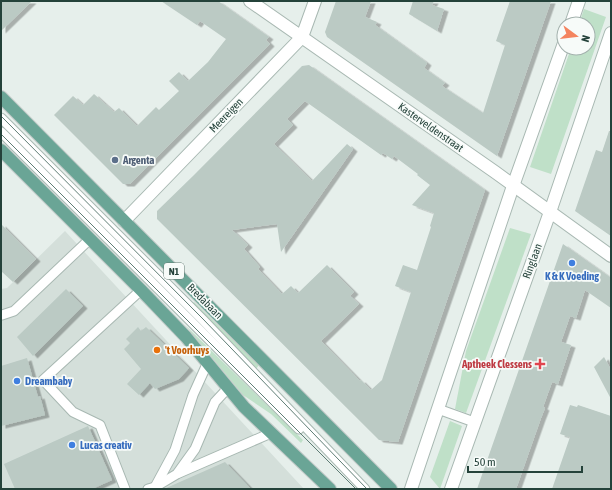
<svg xmlns="http://www.w3.org/2000/svg" width="612" height="490" font-family="'Asap Condensed',sans-serif">
  <defs>
    <filter id="shadow"><feDropShadow dx="4.5" dy="2.5" stdDeviation="0" flood-color="#0004"/></filter>
  </defs>
  <rect width="100%" height="100%" fill="#e6efeb"/>
  <!-- built -->
  <polygon fill="#d4dfda" points="65,231 304,489 1,489 1,289 7,288"/>
  <!-- green -->
  <g fill="#bfe0c8">
    <polygon points="584,9 606,17 551,174 530,167 571,48 588,48 588,24 579,24"/>
    <polygon points="510,228 531,234 466,413 455,409 466,351"/>
    <polygon points="194,302 259,365 256,369 193,303"/>
    <polygon points="185,325 303,440 301,443 271,414 243,395"/>
    <polygon points="450,421 462,426 440,489 430,477"/>
  </g>
  <!-- building -->
  <g fill="#bbcac4" fill-rule="evenodd" filter="url(#shadow)">
    <polygon points="1,1 32,1 1,31"/>
    <polygon points="161,1 218,1 269,37 266,40 270,44 130,184 123,184 54,115 73,96 83,105 94,94 114,112 119,108 137,126 156,107 159,110 179,91 169,81 179,72 188,81 208,62 226,39 200,21 197,25"/>
    <polygon points="336,1 371,1 365,17 377,22 375,25 422,59 427,63 424,68 445,83 442,86 483,113 505,45 496,41 510,1 551,1 497,156 327,37 325,32"/>
    <polygon points="413,1 434,1 432,5 444,9 437,31 409,14"/>
    <path d="M309 65 485 190 398 442 379 440 157 219V211L194 175 302 66ZM305 101 381 155 383 153 392 159 394 156 418 174 417 175 430 185 412 205 434 213 430 226 431 227 417 270 403 265 395 286 411 292 382 380 371 390 361 380 360 381 321 341 359 304 350 296 354 292 327 265 298 293 291 286 282 294 258 269 260 267 244 249 248 245 232 230 277 224 281 252 353 149 347 144 312 181 274 144 293 125 287 119Z"/>
    <polygon points="609,131 611,131 611,236 575,211 596,150 602,152"/>
    <polygon points="1,224 36,259 13,282 1,271"/>
    <polygon points="563,244 611,278 611,308 585,290 576,318 570,316 561,342 571,345 558,384 552,382 543,407 545,408 541,418 516,489 477,489"/>
    <polygon points="66,289 83,306 33,356 17,337"/>
    <polygon points="138,327 141,331 146,327 189,368 179,379 155,389 150,383 139,395 127,384 141,369 124,349 130,343 126,339"/>
    <polygon points="604,357 611,370 611,399 594,367"/>
    <polygon points="27,358 38,397 40,396 45,415 1,426 1,366"/>
    <polygon points="570,405 577,407 578,405 611,416 611,489 552,489 570,437 560,434"/>
    <polygon points="88,426 112,480 92,489 15,489 4,464"/>
    <polygon points="225,462 251,489 164,489"/>
  </g>
  <g fill="none" stroke-linecap="round" stroke-linejoin="round">
    <!-- service casing -->
    <g stroke="#a8b8b2" stroke-width="11">
      <g id="service">
        <polyline points="1,118 203,320 365,489"/>
        <polyline points="1,132 299,429"/>
        <polyline points="2,315 14,311 90,239"/>
        <polyline points="438,409 474,422"/>
        <polyline points="179,473 271,433"/>
        <polyline points="155,487 175,450 193,395 207,364"/>
        <polyline points="125,489 100,425 73,412 43,380 141,290"/>
        <polyline points="148,489 155,487 177,474 195,449 215,402 228,388"/>
      </g>
    </g>
    <!-- minor casing -->
    <g stroke="#a8b8b2" stroke-width="14">
      <g id="minor">
        <polyline points="250,1 495,172 611,256"/>
        <polyline points="124,221 302,37 315,1"/>
      </g>
    </g>
    <!-- tertiary casing -->
    <g stroke="#a8b8b2" stroke-width="14">
      <g id="tertiary">
        <polyline points="571,24 579,1"/>
        <polyline points="411,489 513,186 564,43"/>
        <polyline points="451,489 550,212 611,33"/>
      </g>
    </g>
    <!-- primary casing -->
    <g stroke="#c2cac8" stroke-width="14">
      <g id="primary">
        <polyline points="1,97 391,489"/>
        <polyline points="1,150 141,290 186,337 244,407 330,489"/>
      </g>
    </g>
    <!-- service -->
    <use href="#service" stroke="#fff" stroke-width="9"/>
    <!-- minor -->
    <use href="#minor" stroke="#fff" stroke-width="12"/>
    <!-- tertiary -->
    <use href="#tertiary" stroke="#fff" stroke-width="12"/>
    <!-- primary -->
    <use href="#primary" stroke="#6aa596" stroke-width="12"/>
    <!-- tram -->
    <g stroke="#5f7d75" stroke-width="1">
      <polyline points="1,116 203,319 367,489"/>
      <polyline points="1,134 356,489"/>
    </g>
  </g>
  <!-- markers -->
  <circle fill="#5c6f8a" stroke="#f7fbf9" stroke-width="1.5" cx="115" cy="160" r="4"/>
  <g fill="#3f7fe0" stroke="#f7fbf9" stroke-width="1.5">
    <circle cx="572" cy="263" r="4"/>
    <circle cx="17" cy="381" r="4"/>
    <circle cx="72" cy="445" r="4"/>
  </g>
  <circle fill="#e8710a" stroke="#f7fbf9" stroke-width="1.5" cx="157" cy="350" r="4"/>
  <path fill="#e0444e" stroke="#f7fbf9" stroke-width="1.5" d="M538 358h4v4h4v4h-4v4h-4v-4h-4v-4h4z"/>
  <g text-anchor="middle" dominant-baseline="central" stroke-width="3.5" stroke-linejoin="round" paint-order="stroke">
    <!-- shield labels -->
    <rect fill="#f7fbf9" stroke="#637a73" stroke-width="1" x="164" y="263" width="20" height="16" rx="3"/>
    <g font-size="10" font-weight="bold" fill="#24423a">
      <text x="174" y="271">N1</text>
    </g>
    <!-- street labels -->
    <g font-size="11" fill="#24423a" stroke="#f7fbf9">
      <text transform="translate(226 115) rotate(-46)">Meereigen</text>
      <text transform="translate(431 127) rotate(35)">Kasterveldenstraat</text>
      <text transform="translate(532 261) rotate(-70)">Ringlaan</text>
      <text transform="translate(205 301) rotate(45)">Bredabaan</text>
    </g>
    <!-- service labels -->
    <g font-size="11" font-weight="bold" fill="#4e5e75" stroke="#f7fbf9" text-anchor="start">
      <text x="123" y="160">Argenta</text>
    </g>
    <!-- shop labels -->
    <g font-size="11" font-weight="bold" fill="#366cbe" stroke="#f7fbf9" text-anchor="start">
      <text x="572" y="276" text-anchor="middle">K &amp; K Voeding</text>
      <text x="25" y="381">Dreambaby</text>
      <text x="80" y="445">Lucas creativ</text>
    </g>
    <!-- food labels -->
    <g font-size="11" font-weight="bold" fill="#c56008" stroke="#f7fbf9" text-anchor="start">
      <text x="165" y="350">'t Voorhuys</text>
    </g>
    <!-- health labels -->
    <g font-size="11" font-weight="bold" fill="#be3a42" stroke="#f7fbf9" text-anchor="end">
      <text x="532" y="364">Aptheek Clessens</text>
    </g>
  </g>
  <!-- border -->
  <rect width="612" height="490" fill="none" stroke="#24423a" stroke-width="4"/>
  <!-- north arrow -->
  <g transform="translate(576 36) rotate(105)"><circle r="19" fill="#f7fbf9" stroke="#a3b1ad"/>
  <path d="M0-3L7 15L0 10L-7 15Z" fill="#f4845f"/>
  <text y="-6" font-size="11" font-weight="bold" text-anchor="middle" fill="#24423a">N</text>
  </g>
  <!-- scale -->
  <path d="M468 466v6h114v-6" fill="none" stroke="#24423a" stroke-width="2"/>
  <text x="474" y="466" font-size="12" fill="#24423a" stroke="#f7fbf9" stroke-width="3" paint-order="stroke">50 m</text>
</svg>
